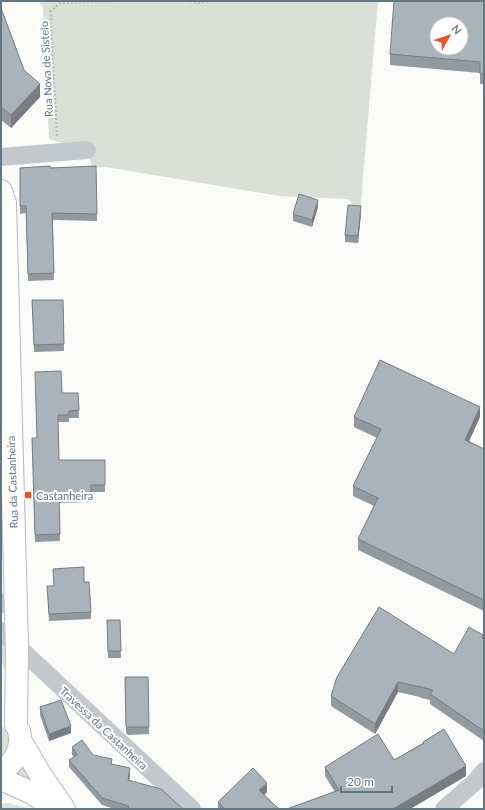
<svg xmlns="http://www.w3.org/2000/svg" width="485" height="810" font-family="Lato,sans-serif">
  <rect width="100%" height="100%" fill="#fafaf8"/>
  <!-- green -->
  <g fill="#dadfd7">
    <polygon points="38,1 378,1 360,213 348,199 279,196 106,167 93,168 86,150 49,139 43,10 43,7"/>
    <polygon points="1,636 7,642 6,672 1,660"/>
    <path d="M1 725C10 734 12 748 1 756Z"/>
    <polygon points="26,764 43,790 16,774"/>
    <polygon points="8,803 27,808 28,809 1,809 1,804"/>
  </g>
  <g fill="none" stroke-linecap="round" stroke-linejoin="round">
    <!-- secondary casing -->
    <g stroke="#b3babf" stroke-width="24">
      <g id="secondary">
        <polyline points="1,191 5,203 17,646 16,725"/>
        <polyline points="20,740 40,774 64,809"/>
        <path d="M1 771C15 763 23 748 19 731"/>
        <polyline points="1,779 32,793 55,809"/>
      </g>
    </g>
    <!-- path -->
    <g stroke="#bbbfc2" stroke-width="2.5" stroke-dasharray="2 2" stroke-linecap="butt">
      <polyline points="190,1 198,3 211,1"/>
      <polyline points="57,136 51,32 51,11 60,3 81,2 123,1"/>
    </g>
    <!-- street -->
    <g stroke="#c3c8cc" stroke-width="18">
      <polyline points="1,157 87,150"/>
      <polyline points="1,604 16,596"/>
      <polyline points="1,631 192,809"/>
      <polyline points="444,809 475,782 484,771"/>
    </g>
    <!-- secondary -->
    <use href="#secondary" stroke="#fff" stroke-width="22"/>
  </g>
  <!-- wall -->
  <g fill="#929a9f">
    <polygon points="484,1 484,84 480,84 480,73 390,65 390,54"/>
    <polygon points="1,8 24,70 40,97 11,128 1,120"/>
    <polygon points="96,166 97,221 53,220 54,280 28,281 26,213 20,214 20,168 50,168"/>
    <polygon points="318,207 312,227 293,221 293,214"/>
    <polygon points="361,213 358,243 345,242 345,235"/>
    <polygon points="32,300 63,300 64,351 34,352"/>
    <polygon points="62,393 78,393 79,418 69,418 69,422 58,422 59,460 105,460 105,492 91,492 91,502 59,503 60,541 35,542 32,438 36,438"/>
    <polygon points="354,417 480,417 469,441 484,449 484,611 358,550 358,539 374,506 353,496 353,486 377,438 354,427"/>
    <polygon points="84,582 91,612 91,619 49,621 47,586 53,586"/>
    <polygon points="107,620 120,620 121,658 108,658"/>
    <polygon points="483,639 484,639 484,741 430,704 430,700 421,698 420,697 398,692 375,734 331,706 331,696 454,654"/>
    <polygon points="125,677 148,677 149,734 128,735 126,733"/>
    <polygon points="40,707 71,733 49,741 40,715"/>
    <polygon points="423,742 466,776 410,809 287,809 335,792 325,776 325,767 394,760 423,743"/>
    <polygon points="72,747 93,755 112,764 130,775 129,781 183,809 114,809 102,805 69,767 69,760 74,757 72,755"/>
    <polygon points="267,792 264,795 279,809 218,809 218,802"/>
  </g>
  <!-- shaded-wall -->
  <g fill="#777d82">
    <polygon points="40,84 40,97 11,128 11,115"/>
    <polygon points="318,200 318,207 312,227 312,220"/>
    <polygon points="361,206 361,213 358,243 358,236"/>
    <polygon points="480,407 480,417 465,450 465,440"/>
    <polygon points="398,682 398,692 375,734 375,724"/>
    <polygon points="71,726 71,733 49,741 49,734"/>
    <polygon points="466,766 466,776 410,809 393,809"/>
    <polygon points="130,768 130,775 128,787 128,780"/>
    <polygon points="267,783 267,792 259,800 259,790"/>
  </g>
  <!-- building -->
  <g fill="#aab3b9" stroke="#777d82" fill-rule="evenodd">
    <path d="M394 1H484V74H480V62L390 54ZM437 24H461V48H437Z"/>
    <polygon points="1,8 24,70 40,84 11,115 1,107"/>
    <polygon points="50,166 50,168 96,166 97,214 52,213 54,273 28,274 26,206 20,206 20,168"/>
    <polygon points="299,194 318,200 312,220 293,214"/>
    <polygon points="348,205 361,206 358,236 345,235"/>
    <polygon points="32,300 63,300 64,344 34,345"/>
    <polygon points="380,360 480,407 465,440 484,449 484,600 358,539 378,498 353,486 381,429 354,417"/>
    <polygon points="61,371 62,393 78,393 79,410 69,411 69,415 58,415 59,460 105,460 105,485 91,485 91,495 59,496 60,534 35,535 32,438 37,438 35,372"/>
    <polygon points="84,567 84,582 89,582 91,612 49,614 47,586 54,586 53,569"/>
    <polygon points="379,607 454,654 469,627 483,635 482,638 484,639 484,731 430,694 433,690 421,687 419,686 420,687 398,682 375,724 331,696 337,677"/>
    <polygon points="107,620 120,620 121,651 108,651"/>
    <polygon points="125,677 148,677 149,727 128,727 126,726"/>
    <polygon points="61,700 71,726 49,734 40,707"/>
    <polygon points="444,729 466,766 393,809 287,809 339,790 325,767 378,734 394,760 424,743 423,742"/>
    <polygon points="82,740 93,755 112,759 111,764 130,768 128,780 161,789 183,809 128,809 129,806 102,798 69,760 77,755 72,747"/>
    <polygon points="253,768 267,783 259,790 279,809 225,809 218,802"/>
  </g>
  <!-- markers -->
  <rect fill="#e4572e" stroke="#fff" stroke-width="1.5" x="24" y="491" width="8" height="8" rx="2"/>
  <g text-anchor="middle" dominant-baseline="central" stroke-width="4" stroke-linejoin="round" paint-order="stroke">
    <!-- street labels -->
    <g font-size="11" fill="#657683" stroke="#fff">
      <text transform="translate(46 69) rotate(-93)">Rua Nova de Sistelo</text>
      <text transform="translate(12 482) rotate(-92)">Rua da Castanheira</text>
      <text transform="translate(104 728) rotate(43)">Travessa da Castanheira</text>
    </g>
    <!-- poi labels -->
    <g font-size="11" fill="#657683" stroke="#fff" text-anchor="start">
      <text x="36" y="495">Castanheira</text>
    </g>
  </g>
  <!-- border -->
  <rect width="485" height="810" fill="none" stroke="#657683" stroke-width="4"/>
  <!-- north arrow -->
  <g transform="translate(449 36) rotate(50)"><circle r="19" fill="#ffffff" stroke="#c1c8cd"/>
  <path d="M0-3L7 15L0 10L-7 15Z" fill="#e4572e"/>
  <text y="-6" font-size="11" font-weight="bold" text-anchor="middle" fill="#657683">N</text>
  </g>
  <!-- scale -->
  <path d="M341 786v6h51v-6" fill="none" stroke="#657683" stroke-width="2"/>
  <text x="347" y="786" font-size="12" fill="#657683" stroke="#ffffff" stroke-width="3" paint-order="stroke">20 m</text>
</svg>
